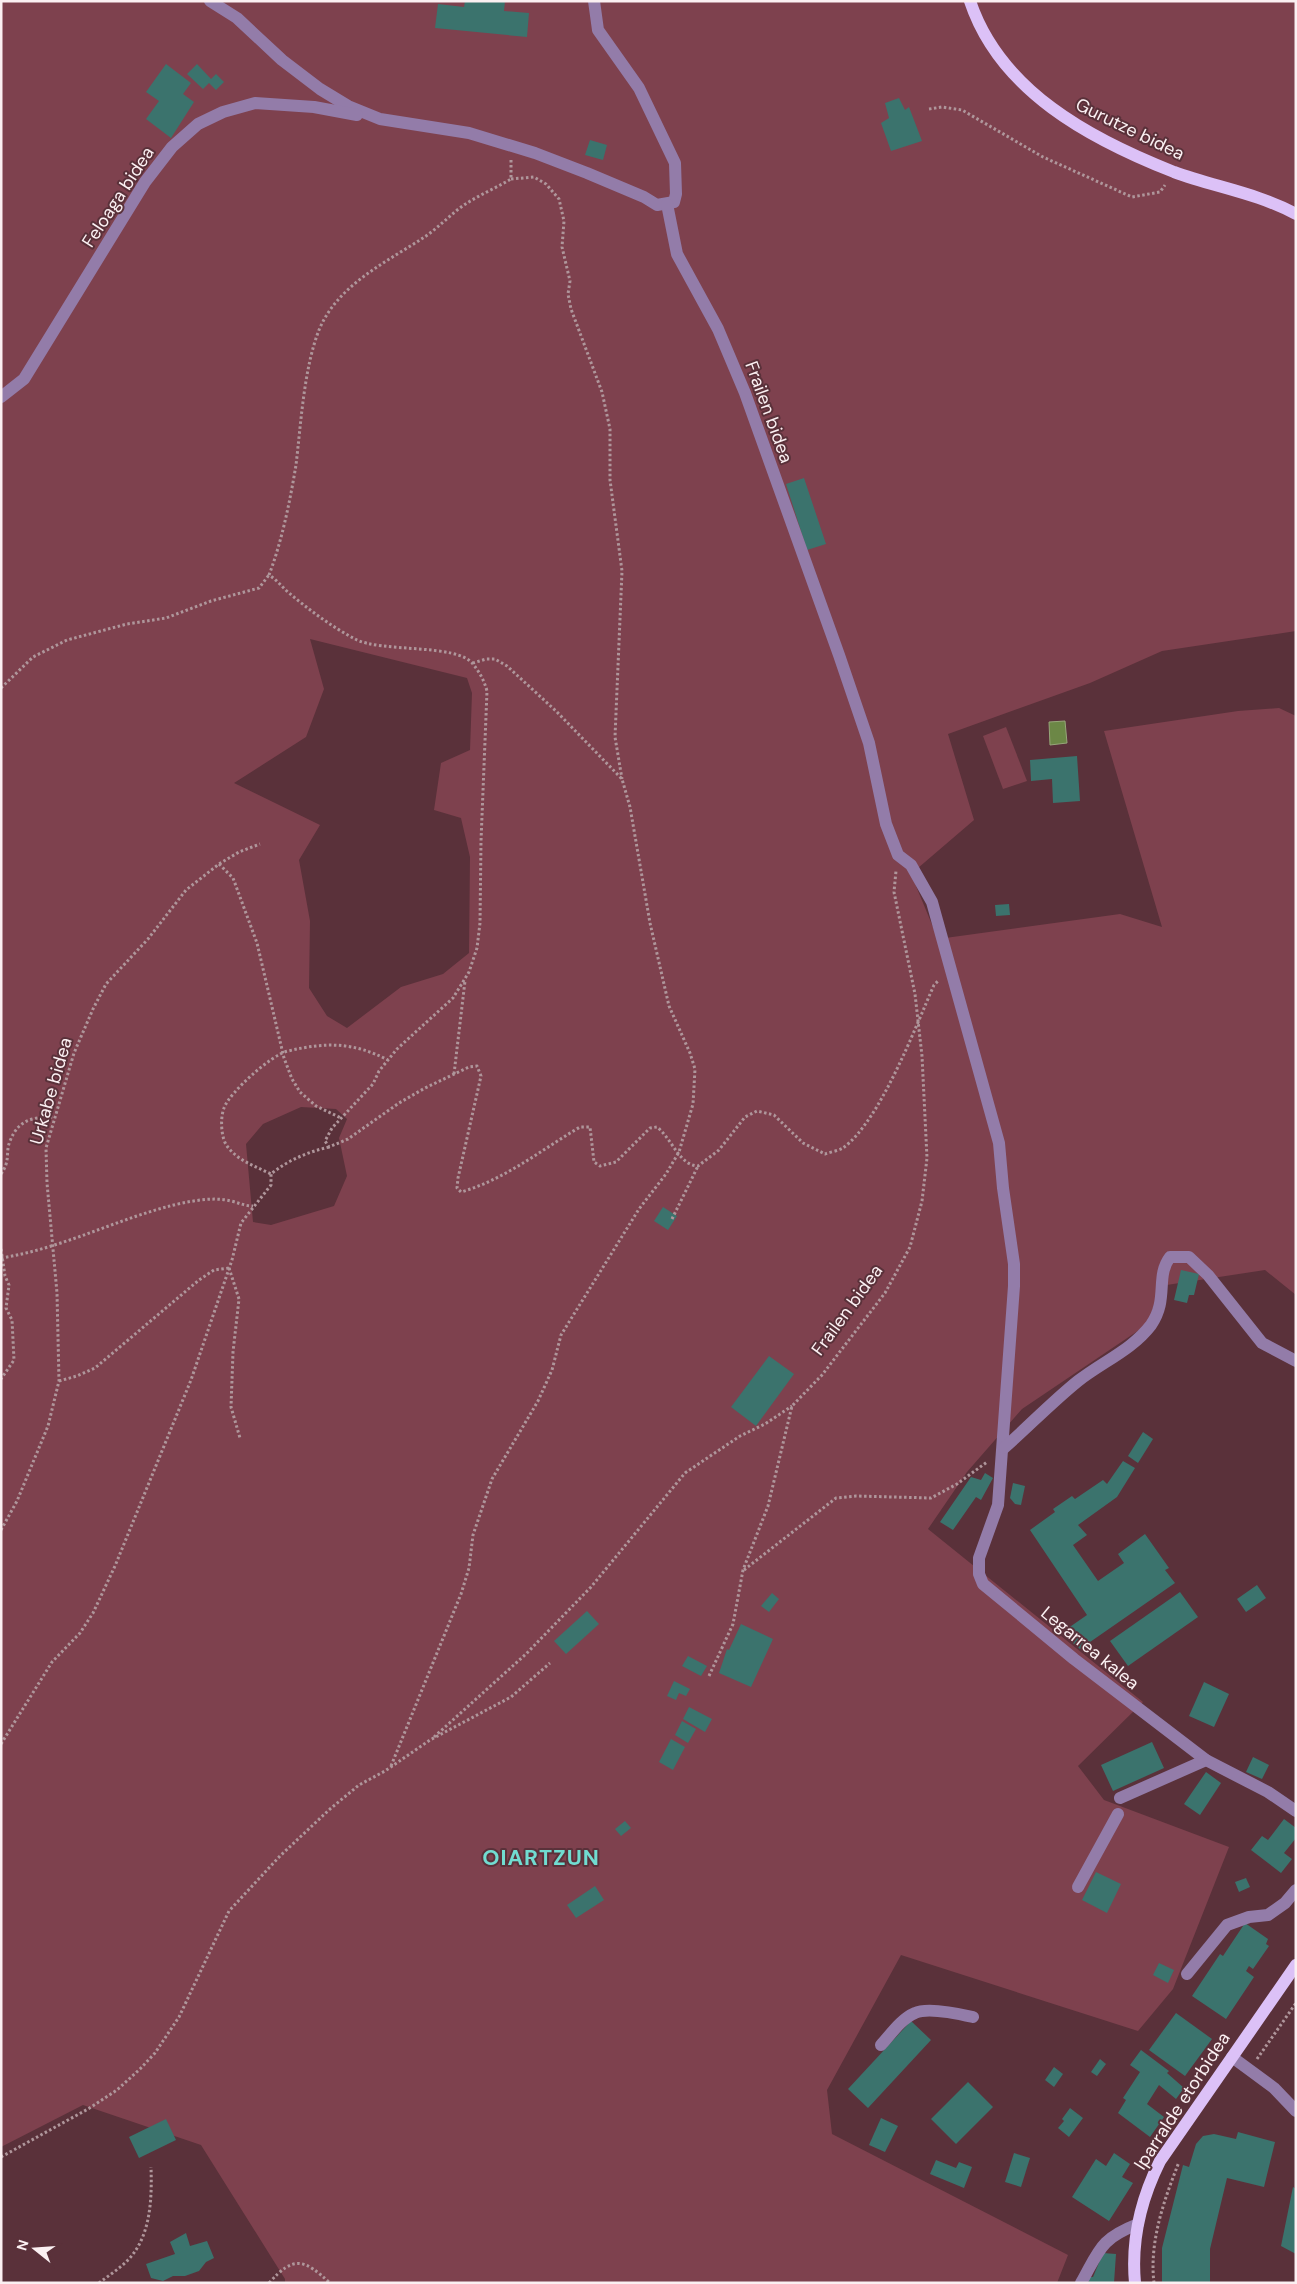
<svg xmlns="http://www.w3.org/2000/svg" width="1297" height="2284" font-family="'DM Sans',sans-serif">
  <rect width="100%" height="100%" fill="#5a313a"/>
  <!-- green -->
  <g fill="#7e414e" fill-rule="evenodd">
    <path d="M1 1H1296V631L1162 651 1090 683 948 734 974 820 911 874 938 939 1120 914 1162 927 1104 731 1238 711 1279 708 1296 716V1295L1265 1270 1160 1286 1148 1324 1022 1409 967 1472 928 1529 1143 1702 1078 1766 1104 1800 1229 1847 1173 1989 1138 2031 901 1955 827 2090 832 2134 1068 2255 1057 2283H285V2279L201 2145 83 2105 1 2147ZM310 639 467 678 472 693 470 750 441 763 434 810 461 818 470 857 469 953 443 974 401 987 347 1028 327 1016 309 988 310 921 299 860 320 825 234 783 306 737 324 689ZM301 1107 336 1109 347 1119 339 1138 347 1176 334 1206 271 1225 253 1222 246 1144 263 1124Z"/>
    <polygon points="1006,727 1027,781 1003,789 983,736"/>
  </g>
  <!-- water -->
  <polygon fill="#6c8746" stroke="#97a67a" points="1065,721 1067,743 1050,745 1049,722"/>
  <!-- building -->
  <g fill="#3b736d">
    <polygon points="465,1 505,1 504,11 529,13 527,37 435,28 438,4 464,7"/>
    <polygon points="166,64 191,83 183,94 194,102 171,138 146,119 159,101 146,92"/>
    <polygon points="197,64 211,79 216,74 224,82 216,90 209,83 203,89 187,74"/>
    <polygon points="899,98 905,110 909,107 922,141 891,151 881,123 889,118 885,103"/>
    <polygon points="590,140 607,145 603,160 585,155"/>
    <polygon points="804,478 826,544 807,550 786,484"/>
    <polygon points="1077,756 1080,801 1053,803 1052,779 1031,781 1030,760"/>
    <polygon points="1009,904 1010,915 996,916 995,905"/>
    <polygon points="663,1207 677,1216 668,1230 654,1221"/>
    <polygon points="1181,1270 1199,1274 1194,1295 1189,1295 1187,1303 1174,1300"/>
    <polygon points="769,1356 794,1374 756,1426 731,1407"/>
    <polygon points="1143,1432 1153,1439 1138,1463 1128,1456"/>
    <polygon points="1123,1461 1135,1468 1117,1497 1078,1525 1087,1535 1073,1545 1098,1581 1124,1563 1118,1554 1145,1534 1169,1568 1165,1570 1175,1583 1080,1649 1061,1633 1087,1615 1030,1530 1055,1512 1053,1509 1072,1496 1075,1499 1103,1480 1107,1484"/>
    <polygon points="985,1473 993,1478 981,1500 976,1497 953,1530 940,1522 971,1477 981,1480"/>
    <polygon points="1013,1483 1025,1486 1021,1505 1015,1504 1010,1498"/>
    <polygon points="1257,1585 1266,1598 1246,1612 1237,1599"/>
    <polygon points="1180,1592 1198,1617 1128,1666 1110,1641"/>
    <polygon points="772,1593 779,1599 769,1612 761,1606"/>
    <polygon points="587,1611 599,1624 566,1654 554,1641"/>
    <polygon points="741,1624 773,1639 751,1687 719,1673 727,1649 729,1650"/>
    <polygon points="688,1656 707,1666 701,1676 682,1666"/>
    <polygon points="674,1681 690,1689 686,1696 679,1693 676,1700 667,1696"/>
    <polygon points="1204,1682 1229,1694 1214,1727 1189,1716"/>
    <polygon points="689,1707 712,1719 705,1732 683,1719"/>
    <polygon points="682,1721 696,1729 688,1743 675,1735"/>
    <polygon points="671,1739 685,1747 673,1770 659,1762"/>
    <polygon points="1152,1742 1164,1768 1113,1791 1101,1765"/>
    <polygon points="1253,1757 1269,1765 1262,1779 1246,1772"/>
    <polygon points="1206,1772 1221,1783 1200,1815 1184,1804"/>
    <polygon points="1284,1819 1296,1828 1296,1838 1284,1853 1292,1859 1281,1873 1251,1850 1262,1836 1268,1840"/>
    <polygon points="625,1821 631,1828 621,1836 615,1829"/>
    <polygon points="1096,1872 1121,1884 1107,1913 1082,1900"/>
    <polygon points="1246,1878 1250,1887 1239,1892 1235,1882"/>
    <polygon points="595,1886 604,1900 576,1918 567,1905"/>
    <polygon points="1245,1923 1268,1939 1266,1944 1269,1946 1253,1969 1249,1966 1246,1971 1254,1977 1226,2019 1192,1996 1220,1954 1223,1956"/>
    <polygon points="1159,1963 1174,1970 1168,1983 1153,1975"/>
    <polygon points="1176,2013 1212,2039 1185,2076 1149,2050"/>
    <polygon points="911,2021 931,2040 868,2108 848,2089"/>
    <polygon points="1141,2050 1169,2071 1167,2073 1184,2088 1176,2099 1159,2085 1147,2104 1164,2117 1150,2137 1118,2113 1126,2100 1123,2098 1140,2072 1130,2065"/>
    <polygon points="1100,2059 1106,2064 1097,2076 1091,2072"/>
    <polygon points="1054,2067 1063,2074 1054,2087 1045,2080"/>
    <polygon points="968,2082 993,2107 956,2144 931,2119"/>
    <polygon points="1070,2108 1083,2118 1069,2137 1058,2128 1064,2121 1062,2119"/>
    <polygon points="881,2118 898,2126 885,2152 869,2145"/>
    <polygon points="166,2119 176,2140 139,2158 129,2137"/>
    <polygon points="1238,2132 1275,2142 1264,2187 1227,2178 1210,2249 1210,2283 1162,2283 1162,2248 1183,2165 1189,2167 1196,2144 1203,2136 1214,2134 1236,2139"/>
    <polygon points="1014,2153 1030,2158 1021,2187 1005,2182"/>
    <polygon points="1114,2153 1130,2164 1122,2177 1133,2183 1109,2221 1072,2197 1096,2159 1106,2166"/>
    <polygon points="936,2160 956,2168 959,2162 972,2167 964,2188 930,2174"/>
    <polygon points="1293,2187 1296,2189 1296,2254 1281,2246"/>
    <polygon points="186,2233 190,2246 207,2241 214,2258 206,2262 199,2271 185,2276 173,2276 163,2281 151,2278 146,2264 175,2254 170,2242"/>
    <polygon points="1103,2253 1116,2254 1114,2283 1089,2283 1088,2277 1093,2277"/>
  </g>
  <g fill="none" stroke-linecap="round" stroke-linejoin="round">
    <!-- path -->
    <g stroke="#af969b" stroke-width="3" stroke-dasharray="2.5 2.5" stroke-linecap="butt">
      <polyline points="929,109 942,107 962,110 1043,157 1132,197 1160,192 1165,185"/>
      <path d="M511 160V179C496 188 479 195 464 205 451 214 439 227 426 236 387 262 338 284 319 330 304 368 301 423 296 465 290 501 282 541 269 575 277 580 282 587 289 593 308 609 332 627 355 639 381 653 457 643 473 664 480 673 484 680 487 691L481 841 480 923 477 948 469 972 453 998 397 1049 379 1071 373 1084 332 1128 325 1141 329 1147 348 1139 399 1103 425 1088 469 1067 477 1066 481 1076 458 1178 457 1188 461 1192C506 1179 541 1150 580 1127H590L594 1162 600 1166 616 1162 650 1128 657 1127C673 1140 679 1165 698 1166L719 1150 745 1117 757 1111 774 1115 803 1143 825 1154C830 1152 838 1151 843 1148 880 1121 915 1028 934 985L938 981"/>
      <polyline points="511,179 534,177 546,184 559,199 564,221 562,247 570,281 568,294 571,309 602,392 610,429 610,480 622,571 615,737 622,779"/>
      <polyline points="1,688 33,657 67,640 127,624 166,618 211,601 259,588 269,575"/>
      <polyline points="219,864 233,878 257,943 284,1058 292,1079 300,1092 316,1106 341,1118"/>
      <polyline points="454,1074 465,981"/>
      <path d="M329 1147C308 1152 288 1160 271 1174 255 1166 238 1161 227 1146 221 1138 220 1118 224 1108 229 1093 272 1054 288 1051 326 1042 353 1042 388 1060"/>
      <path d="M1 1174C11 1160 5 1153 10 1141 19 1118 35 1117 55 1117"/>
      <polyline points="672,1219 698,1166"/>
      <polyline points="1,1249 5,1276 9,1285 6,1308 12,1320 14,1360 1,1379"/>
      <path d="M1 1258C59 1249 111 1222 166 1207 185 1202 212 1196 231 1201 239 1203 245 1206 253 1206"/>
      <polyline points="229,1268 239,1299 233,1352 231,1407 240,1438"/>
      <polyline points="59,1381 77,1376 95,1368 199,1280 214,1270 229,1268"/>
      <polyline points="1,1530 17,1501 48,1426 59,1381 57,1293 47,1183 46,1148 74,1053 93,1009 106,984 148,939 186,890 219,864 239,852 260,844"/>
      <polyline points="744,1570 836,1498 856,1496 931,1498 957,1484 987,1462"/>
      <polyline points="709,1676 733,1624 743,1570 768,1506 792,1406 822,1375 885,1293 910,1247 922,1201 927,1158 922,1056 915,994 894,892 896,871"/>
      <polyline points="434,1737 526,1654 591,1587 685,1473 740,1436 765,1424 792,1406"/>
      <polyline points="1,1744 52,1662 80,1633 93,1613 115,1566 191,1380 232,1260 241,1223 271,1185 271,1174"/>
      <polyline points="391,1766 461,1594 469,1568 473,1535 492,1479 538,1401 552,1370 561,1335 639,1209 666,1174 679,1152 693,1104 695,1069 690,1053 669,1006 650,923 630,807 622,779 556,711 507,666 495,659 486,659 473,663"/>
      <polyline points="1257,2059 1296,2003"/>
      <polyline points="1,2157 88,2109 117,2090 140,2069 155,2053 179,2017 229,1911 280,1856 330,1809 359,1785 385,1771 430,1740 511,1697 550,1663"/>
      <path d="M99 2283C108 2276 119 2269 127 2261 151 2237 152 2199 151 2167"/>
      <path d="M269 2283C294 2255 304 2259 330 2283"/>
      <path d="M1154 2283C1149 2242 1164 2200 1179 2162"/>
    </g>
    <!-- minor -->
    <g stroke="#937ca9" stroke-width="12">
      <polyline points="210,1 237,18 282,60 320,89 348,106 380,119 469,133 535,153 587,173 644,197 657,205 674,202 676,194 675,163 639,88 598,30 594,1"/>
      <polyline points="667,204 677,254 718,329 745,393 839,655 869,743 886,824 898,855 911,865 932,902 999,1143 1003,1188 1014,1264 1014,1286 998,1505 979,1558 979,1574 983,1584 1074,1659 1206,1760 1268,1792 1296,1811"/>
      <polyline points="1,397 24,379 145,182 172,147 198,124 223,112 255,103 314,107 357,115"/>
      <path d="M1004 1448C1029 1426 1052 1402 1078 1381 1102 1362 1132 1350 1151 1325 1169 1299 1155 1277 1170 1257H1189L1208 1275 1262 1343 1296 1361"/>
      <polyline points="1120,1798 1206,1760"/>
      <polyline points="1078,1887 1118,1814"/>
      <polyline points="1187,1974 1227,1925 1249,1917 1268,1915 1285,1903 1296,1890"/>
      <path d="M881 2045C891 2034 901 2019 915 2013 927 2007 960 2014 973 2017"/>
      <polyline points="1232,2057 1274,2088 1296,2111"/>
      <path d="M1081 2283C1100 2249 1100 2239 1138 2224"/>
    </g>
    <!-- major -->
    <g stroke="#dcc1f7" stroke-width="12">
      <path d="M970 1C1000 91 1090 139 1174 172 1215 187 1257 193 1296 214"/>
      <path d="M1135 2283C1131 2240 1141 2199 1160 2161L1296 1965"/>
    </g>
  </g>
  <g text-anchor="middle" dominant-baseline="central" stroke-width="4" stroke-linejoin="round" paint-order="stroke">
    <!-- street labels -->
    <g font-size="18" fill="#fbf0f2" stroke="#5a313a">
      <text transform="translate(1130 129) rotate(26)">Gurutze bidea</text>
      <text transform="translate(118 197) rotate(-57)">Feloaga bidea</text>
      <text transform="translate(769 412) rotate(70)">Frailen bidea</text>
      <text transform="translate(51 1091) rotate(-74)">Urkabe bidea</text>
      <text transform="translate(847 1310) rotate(-54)">Frailen bidea</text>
      <text transform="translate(1090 1648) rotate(39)">Legarrea kalea</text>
      <text transform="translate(1182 2101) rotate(-57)">Iparralde etorbidea</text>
    </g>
    <!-- district labels -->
    <g font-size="22" font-weight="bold" letter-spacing="1" fill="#71dcd1" stroke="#5a313a">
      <text x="541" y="1857">OIARTZUN</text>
    </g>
  </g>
  <!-- border -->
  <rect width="1297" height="2284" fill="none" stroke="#fbf0f2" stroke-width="5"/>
  <!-- north arrow -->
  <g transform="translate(35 2249) rotate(287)" stroke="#5a313a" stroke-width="4" paint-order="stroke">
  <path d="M0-4L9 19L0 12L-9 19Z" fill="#fbf0f2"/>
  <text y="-8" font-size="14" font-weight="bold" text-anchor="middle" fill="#fbf0f2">N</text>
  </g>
</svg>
